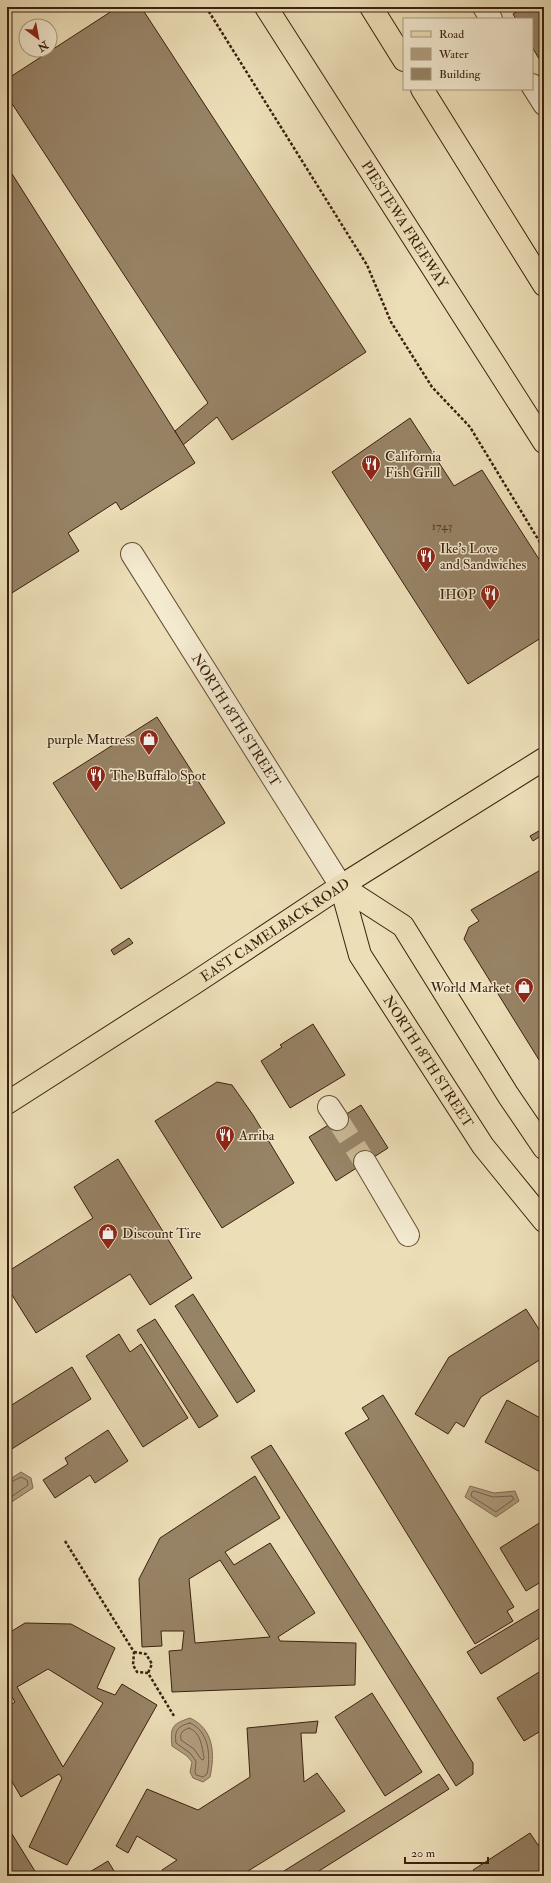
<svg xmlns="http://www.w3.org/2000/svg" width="551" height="1883" font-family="'IM FELL Double Pica',serif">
  <rect width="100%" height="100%" fill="#ecdeb7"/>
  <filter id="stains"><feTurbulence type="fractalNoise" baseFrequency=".005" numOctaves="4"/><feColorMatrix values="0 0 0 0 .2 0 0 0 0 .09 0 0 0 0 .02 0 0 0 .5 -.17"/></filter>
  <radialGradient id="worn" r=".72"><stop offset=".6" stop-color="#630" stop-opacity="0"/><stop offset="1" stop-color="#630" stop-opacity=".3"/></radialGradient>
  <!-- water -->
  <g fill="#b09d7e" stroke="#816b51">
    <polygon points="21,1472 31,1478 33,1488 7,1505 7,1481"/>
    <polygon points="470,1486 494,1493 515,1491 519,1501 496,1517 465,1497"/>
    <path d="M190 1718C214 1729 215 1754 210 1777L203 1782 193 1778 190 1772 192 1762 187 1756 172 1746C170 1727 172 1724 190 1718Z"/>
  </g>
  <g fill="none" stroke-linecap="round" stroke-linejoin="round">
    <!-- shore -->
    <g stroke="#765e46" stroke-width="1">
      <polyline points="7,1484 21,1477 27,1480 28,1485 7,1500"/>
      <polygon points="474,1491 493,1497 512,1496 514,1499 496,1512 471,1496 472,1492"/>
      <path d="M190 1723C209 1731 211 1756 207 1774L203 1777 196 1775 195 1772 196 1761 190 1753 176 1743C174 1730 178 1726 190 1723Z"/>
      <path d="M189 1728C201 1732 202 1747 204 1758L203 1760 201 1759 194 1749 181 1740C180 1732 182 1731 189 1728Z"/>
    </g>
  </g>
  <!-- building -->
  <g fill="#978366" stroke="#3b200e" fill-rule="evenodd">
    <polygon points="118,7 141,7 366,352 232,440 217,417 183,445 175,431 208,403 7,96 7,79"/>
    <polygon points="524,7 544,7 544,67 532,47 532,19 516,19 513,14"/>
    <polygon points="7,166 195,463 121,510 116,502 68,533 79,551 7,596"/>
    <polygon points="410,418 454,486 482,470 544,567 544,636 468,684 332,472"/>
    <polygon points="157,717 225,823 121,889 53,783"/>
    <polygon points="544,828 544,834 533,841 530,836"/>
    <polygon points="544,868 544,1068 464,939 469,927 479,921 471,910"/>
    <polygon points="129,938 133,943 114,955 111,950"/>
    <polygon points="313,1024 345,1075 290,1108 261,1061 282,1047 280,1045"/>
    <polygon points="217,1082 232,1085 253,1115 294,1183 222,1228 155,1121"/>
    <polygon points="361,1105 388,1148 336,1181 309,1137"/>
    <polygon points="118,1159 192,1278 150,1305 130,1274 36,1333 7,1287 7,1272 93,1218 74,1187"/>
    <polygon points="193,1294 255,1391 237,1403 175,1306"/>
    <polygon points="526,1309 544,1337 544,1363 541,1359 481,1397 464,1427 456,1422 448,1434 415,1414 449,1357"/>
    <polygon points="155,1319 218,1416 199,1428 137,1330"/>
    <polygon points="119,1334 130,1352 141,1344 188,1418 143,1447 86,1356"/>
    <polygon points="72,1367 91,1399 7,1452 7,1408"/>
    <polygon points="383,1395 514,1607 507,1611 513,1621 475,1644 345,1433 369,1419 362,1408"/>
    <polygon points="507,1400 544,1420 544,1474 485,1442"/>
    <polygon points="108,1430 128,1461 95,1483 90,1475 55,1498 43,1480 68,1464 65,1458"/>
    <polygon points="271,1445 473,1763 473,1774 456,1786 251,1457"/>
    <path d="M255 1476 280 1518 225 1552 234 1565 270 1543 315 1613 278 1637 280 1641 356 1643 355 1685 172 1692 169 1651 182 1650 184 1631H161L162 1646 142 1647 139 1579 160 1538ZM220 1560 270 1637 195 1643 189 1579Z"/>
    <polygon points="544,1520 544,1580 526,1591 500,1548"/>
    <polygon points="544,1606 544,1635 481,1674 467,1652"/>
    <path d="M25 1623 71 1624 115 1648 97 1688 115 1695 122 1684 157 1705 67 1865 29 1847 62 1778 59 1774 21 1797 7 1773V1707L15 1702 7 1689V1634ZM48 1669 103 1703 63 1767 17 1687Z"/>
    <polygon points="544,1669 544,1729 524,1741 497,1698"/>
    <polygon points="372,1693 422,1772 385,1796 335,1717"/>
    <polygon points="318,1721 316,1733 301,1733 304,1782 317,1773 345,1811 240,1876 165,1876 162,1870 177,1860 137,1836 128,1853 116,1846 147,1789 198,1810 250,1777 247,1728"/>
    <polygon points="439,1774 449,1789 311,1876 276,1876"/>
    <polygon points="7,1826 38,1876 8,1876"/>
    <polygon points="530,1833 538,1845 544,1841 544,1872 539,1876 478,1876 473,1870"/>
    <polygon points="108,1861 117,1876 83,1876"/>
  </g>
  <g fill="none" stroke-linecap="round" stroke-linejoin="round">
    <!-- minor-tunnel -->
    <polyline stroke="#c9b895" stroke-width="22" stroke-dasharray="22 11" stroke-linecap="butt" points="337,1119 365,1162"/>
    <!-- minor casing -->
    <g stroke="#675038" stroke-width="24">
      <g id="minor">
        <polyline points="484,7 491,19"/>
        <polyline points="532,85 544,104"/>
        <path id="s1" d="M132 554 341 886"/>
        <polyline points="329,1107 337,1119"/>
        <polyline points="365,1162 408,1235"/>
      </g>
    </g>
    <!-- major casing -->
    <g stroke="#3b200e" stroke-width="24">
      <g id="major">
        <path id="s2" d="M341 886 360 955 483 1146 544 1221"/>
        <polyline points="341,886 403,926 508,1095 544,1148"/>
        <path id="s3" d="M7 1103 193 984 341 886 544 759"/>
      </g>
    </g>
    <!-- highway casing -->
    <g stroke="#3b200e" stroke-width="24">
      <g id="highway">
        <path id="s4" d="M266 7 544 442"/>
        <polyline points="371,7 404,60"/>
        <polyline points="422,89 544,285"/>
      </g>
    </g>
    <!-- path -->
    <g stroke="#3b200e" stroke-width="2.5" stroke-dasharray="3 2" stroke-linecap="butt">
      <polyline points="206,7 367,265 391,322 432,387 470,427 544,549"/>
      <polyline points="65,1541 134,1652 133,1665 137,1672 148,1673 174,1716"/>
      <polyline points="134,1652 146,1654 152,1664 148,1673"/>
    </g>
    <!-- minor -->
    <use href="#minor" stroke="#f3ead0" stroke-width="22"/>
    <!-- major -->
    <use href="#major" stroke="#ecdeb7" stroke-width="22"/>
    <!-- highway -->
    <use href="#highway" stroke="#ecdeb7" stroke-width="22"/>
  </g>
  <!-- icons -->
  <defs>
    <g id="restaurant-pin" transform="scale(1)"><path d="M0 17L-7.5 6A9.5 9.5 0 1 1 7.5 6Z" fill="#8f2418" stroke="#f3ead0"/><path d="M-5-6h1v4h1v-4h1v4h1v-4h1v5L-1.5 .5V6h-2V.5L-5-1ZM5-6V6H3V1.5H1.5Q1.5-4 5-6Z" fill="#fff"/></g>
    <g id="shop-pin" transform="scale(1)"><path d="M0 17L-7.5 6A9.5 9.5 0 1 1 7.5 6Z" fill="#8f2418" stroke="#f3ead0"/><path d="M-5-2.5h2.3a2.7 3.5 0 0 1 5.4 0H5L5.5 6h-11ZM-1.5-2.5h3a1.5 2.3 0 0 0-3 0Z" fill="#fff"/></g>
  </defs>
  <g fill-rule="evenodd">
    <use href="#restaurant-pin" x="371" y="464"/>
    <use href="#restaurant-pin" x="426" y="556"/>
    <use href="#restaurant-pin" x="490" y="594"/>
    <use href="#shop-pin" x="149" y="739"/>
    <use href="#restaurant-pin" x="96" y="775"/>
    <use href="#shop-pin" x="524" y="987"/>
    <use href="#restaurant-pin" x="225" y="1135"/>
    <use href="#shop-pin" x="108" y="1233"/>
  </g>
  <g text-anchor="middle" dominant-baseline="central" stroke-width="3" stroke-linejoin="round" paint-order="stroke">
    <!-- number labels -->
    <g font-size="12" fill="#523924">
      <text x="442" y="526">1743</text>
    </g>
    <!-- street labels -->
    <g font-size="14" fill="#3b200e" stroke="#f3ead0">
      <text stroke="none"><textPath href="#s4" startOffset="258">PIESTEWA FREEWAY</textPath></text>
      <text stroke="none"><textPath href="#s1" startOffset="196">NORTH 18TH STREET</textPath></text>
      <text stroke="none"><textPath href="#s3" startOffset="319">EAST CAMELBACK ROAD</textPath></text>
      <text stroke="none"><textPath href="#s2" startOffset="198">NORTH 18TH STREET</textPath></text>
    </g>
    <!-- poi labels -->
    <g font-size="14" fill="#3b200e" stroke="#f3ead0" text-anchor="start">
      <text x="385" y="456">California<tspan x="385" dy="16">Fish Grill</tspan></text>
      <text x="440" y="548">Ike's Love<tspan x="440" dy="16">and Sandwiches</tspan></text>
      <text x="476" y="594" text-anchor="end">IHOP</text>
      <text x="135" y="739" text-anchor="end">purple Mattress</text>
      <text x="110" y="775">The Buffalo Spot</text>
      <text x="510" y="987" text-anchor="end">World Market</text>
      <text x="239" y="1135">Arriba</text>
      <text x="122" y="1233">Discount Tire</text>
    </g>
  </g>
  <!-- margin -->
  <rect width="551" height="1883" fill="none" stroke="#ecdeb7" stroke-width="24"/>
  <rect x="8" y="8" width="535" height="1867" fill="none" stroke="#3b200e" stroke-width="2"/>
  <rect x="12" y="12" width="527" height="1859" fill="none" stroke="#3b200e"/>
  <!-- legend -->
  <rect x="403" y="18" width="130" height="72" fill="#f3ead0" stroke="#a99982"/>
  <rect x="411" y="31" width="20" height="6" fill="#ecdeb7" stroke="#a99982"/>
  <text x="439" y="38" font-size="12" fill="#3b200e">Road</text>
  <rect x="411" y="48" width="20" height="12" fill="#b09d7e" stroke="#a99982"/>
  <text x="439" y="58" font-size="12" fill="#3b200e">Water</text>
  <rect x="411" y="68" width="20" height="12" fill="#978366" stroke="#a99982"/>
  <text x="439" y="78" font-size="12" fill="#3b200e">Building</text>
  <!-- north arrow -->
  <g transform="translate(38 38) rotate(148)"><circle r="19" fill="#f3ead0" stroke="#a99982"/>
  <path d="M0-3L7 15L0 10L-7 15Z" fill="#8f2418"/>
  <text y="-6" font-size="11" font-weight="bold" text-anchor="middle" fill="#3b200e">N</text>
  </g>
  <!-- scale -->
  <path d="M405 1857v6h83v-6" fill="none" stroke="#3b200e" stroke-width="2"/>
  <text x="411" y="1857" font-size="12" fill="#3b200e" stroke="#f3ead0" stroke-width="3" paint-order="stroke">20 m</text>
  <rect width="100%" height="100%" filter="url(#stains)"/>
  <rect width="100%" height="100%" fill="url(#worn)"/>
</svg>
